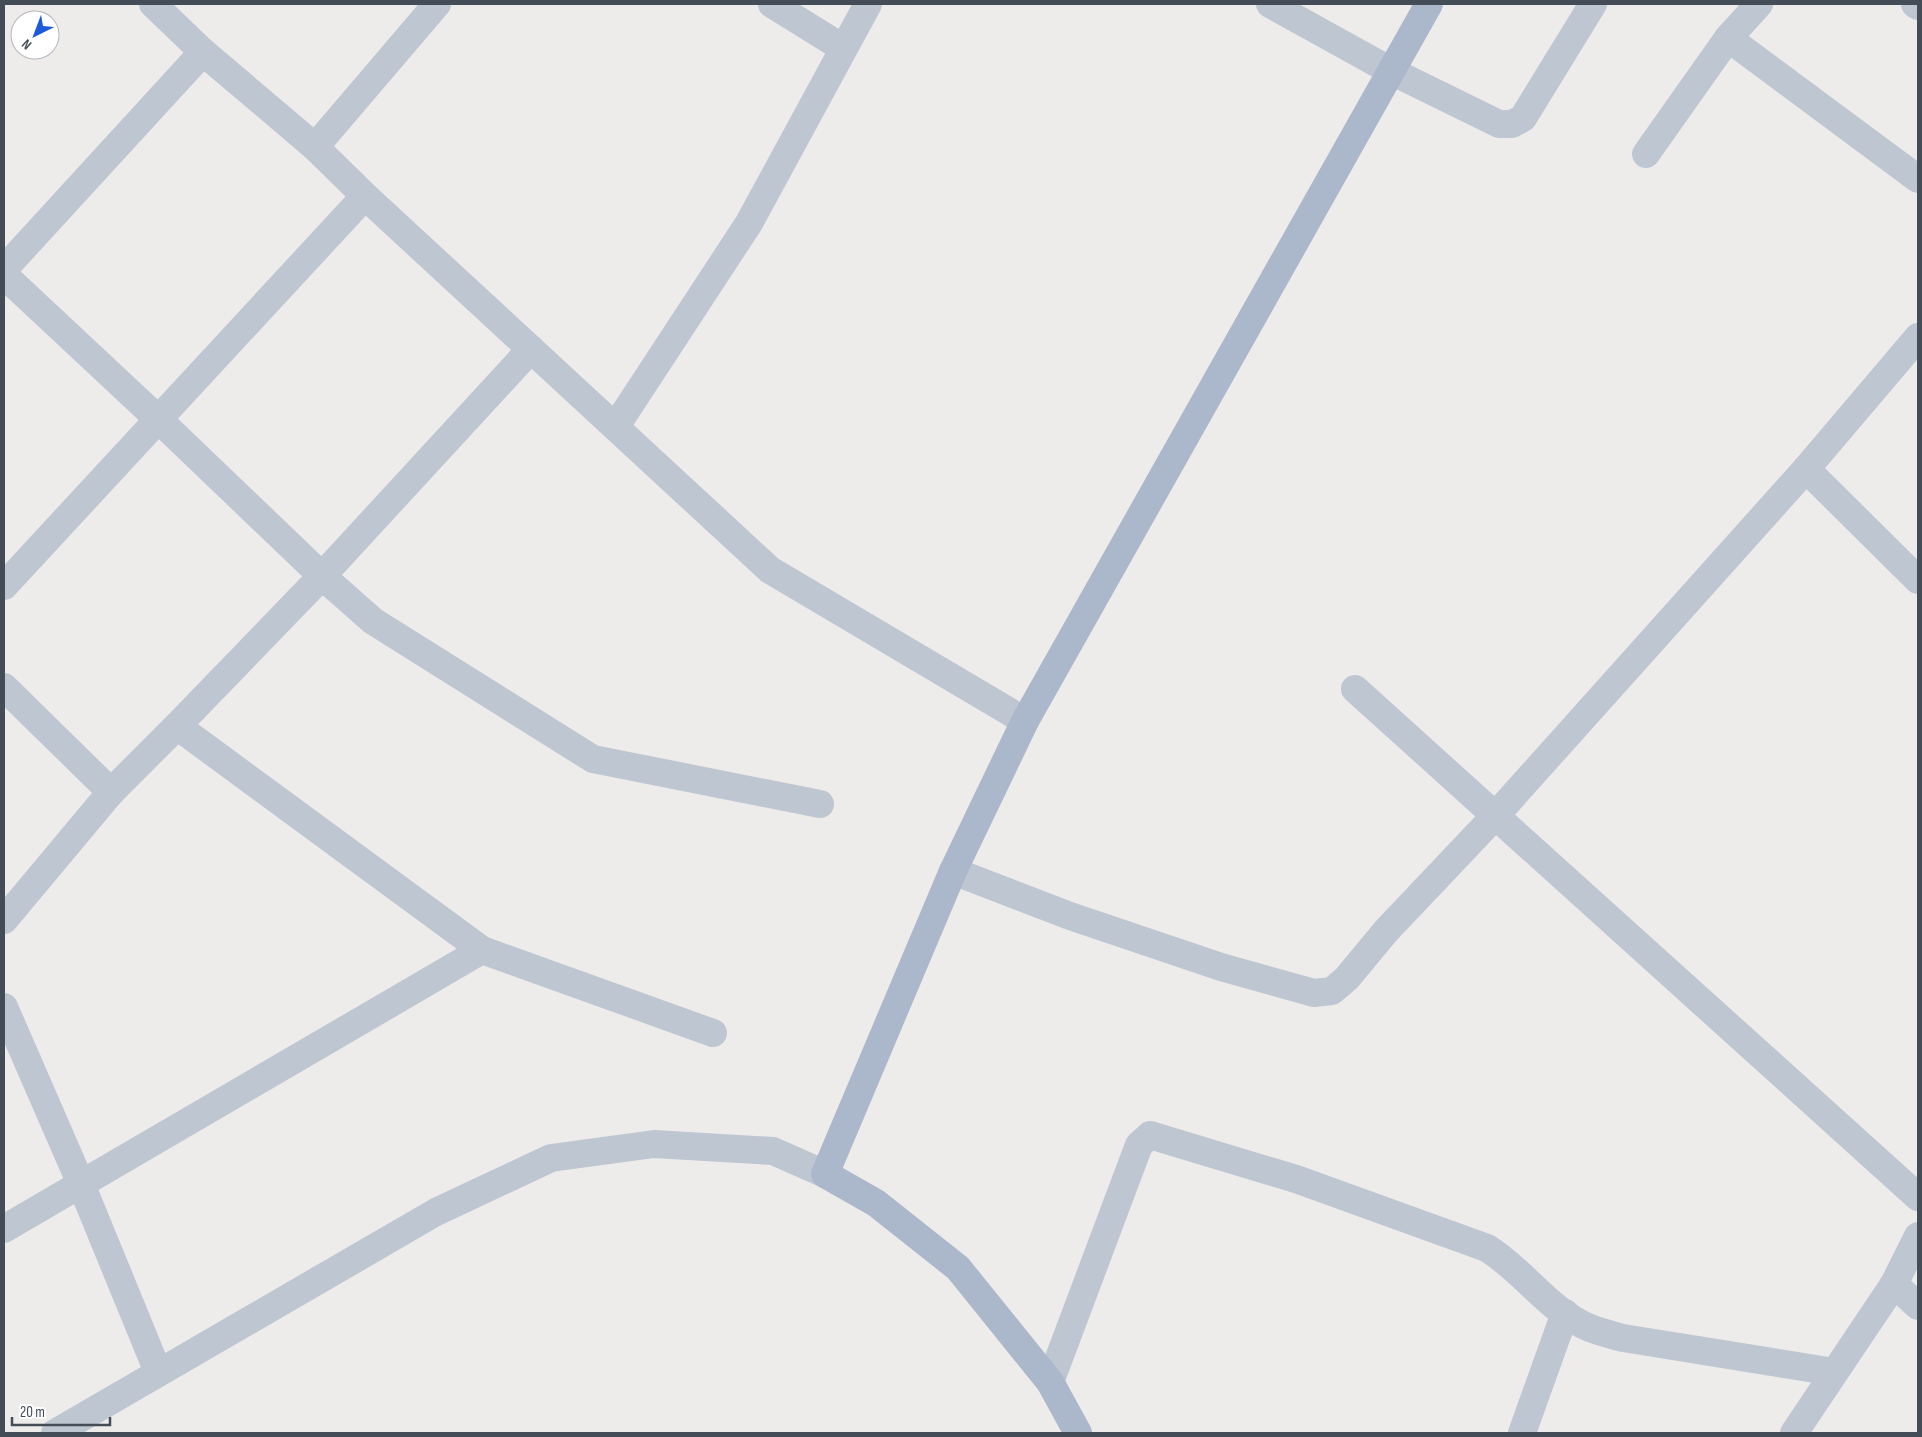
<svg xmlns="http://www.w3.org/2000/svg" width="1922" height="1437" font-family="'Sofia Sans Condensed',sans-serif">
  <rect width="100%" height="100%" fill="#eeebeb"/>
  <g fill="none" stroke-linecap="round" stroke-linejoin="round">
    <!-- minor -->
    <g stroke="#bec6d1" stroke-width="28">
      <polyline points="153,4 203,52 315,147 365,196 770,570 1025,721"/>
      <polyline points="772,4 843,48"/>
      <polyline points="1270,4 1391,71 1499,124 1512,124 1523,118 1593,4"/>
      <polyline points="1915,4 1918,6"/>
      <polyline points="1728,38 1918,179"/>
      <polyline points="315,147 437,4"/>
      <polyline points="1646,154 1728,38 1759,4"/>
      <polyline points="4,269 203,52"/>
      <polyline points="4,275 158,419 322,576 373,621 593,759 820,804"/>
      <polyline points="616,426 749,223 868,4"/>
      <polyline points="1806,469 1918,580"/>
      <polyline points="4,586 365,196"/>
      <polyline points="4,687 111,792 4,920"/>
      <polyline points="1355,689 1918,1197"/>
      <polyline points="177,726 322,576 531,349"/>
      <polyline points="111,792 177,726 482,950 713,1033"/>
      <polyline points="953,871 1070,916 1221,967 1314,993 1332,991 1347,978 1386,931 1495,816 1806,469 1918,337"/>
      <polyline points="4,1007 81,1184 158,1372"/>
      <polyline points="4,1229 482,950"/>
      <polyline points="1894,1284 1918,1306"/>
      <path d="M1050 1382 1139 1145 1150 1135 1296 1179 1487 1248C1524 1271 1549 1311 1590 1328 1600 1332 1612 1335 1623 1338L1834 1372"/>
      <polyline points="55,1433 436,1212 551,1158 654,1144 773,1151 825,1174"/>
      <polyline points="1522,1433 1565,1313"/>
      <polyline points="1794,1433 1894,1284 1918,1236"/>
    </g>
    <!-- major -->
    <polyline stroke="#abb7cb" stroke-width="28" points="1078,1433 1050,1382 958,1268 876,1203 825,1174 953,871 1025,721 1429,4"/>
  </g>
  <!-- border -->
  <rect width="1922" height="1437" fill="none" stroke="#444c58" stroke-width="10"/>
  <!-- north arrow -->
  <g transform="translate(35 35) rotate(222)"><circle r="24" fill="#ffffff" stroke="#b4b7bc"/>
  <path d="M0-4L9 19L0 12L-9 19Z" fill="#1b5ad8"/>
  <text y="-8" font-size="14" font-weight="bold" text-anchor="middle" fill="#444c58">N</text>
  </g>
  <!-- scale -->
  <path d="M12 1417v8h98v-8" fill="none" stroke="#444c58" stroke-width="2.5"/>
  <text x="20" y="1417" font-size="15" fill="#444c58" stroke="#ffffff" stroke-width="4" paint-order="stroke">20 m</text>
</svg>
